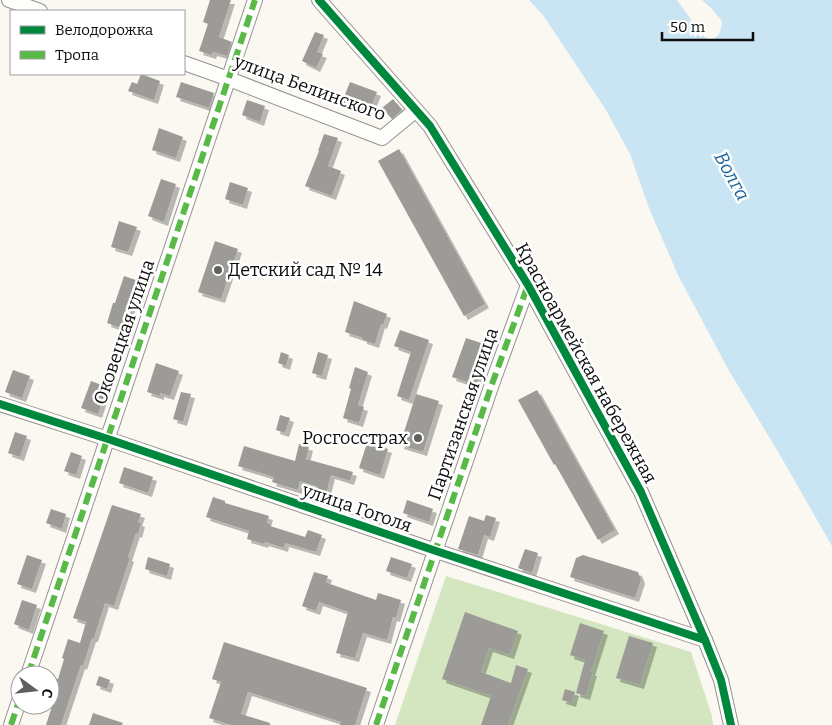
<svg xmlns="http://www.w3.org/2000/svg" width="832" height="725" font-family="Bitter,serif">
  <defs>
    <filter id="shadow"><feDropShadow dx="4" dy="4" stdDeviation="0" flood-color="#0004"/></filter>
  </defs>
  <rect width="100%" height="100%" fill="#faf8f1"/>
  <!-- forest -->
  <polygon fill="#d4e6c0" points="446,576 691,652 712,716 713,725 395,725"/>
  <!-- water -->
  <path fill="#c9e4f3" d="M529 0H677L703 36 710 40C720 37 721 31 722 21L711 8 702 0H832V546L780 455 728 369 678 275 649 208 630 154 606 110 543 15Z"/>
  <!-- building -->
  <g fill="#9d9b97" filter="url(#shadow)">
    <polygon points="210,0 231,0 219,37 232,42 227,56 213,52 212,55 199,51 208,24 203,22"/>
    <polygon points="315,32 324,35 317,52 323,54 316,68 302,61"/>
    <polygon points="141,74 160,81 154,100 128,91 132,82 137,84"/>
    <polygon points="181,82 214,93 209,108 176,97"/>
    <polygon points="350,82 377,92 369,112 342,102"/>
    <polygon points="393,99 402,110 392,119 382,108"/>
    <polygon points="247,100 265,106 260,122 242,115"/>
    <polygon points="159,128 183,137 176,158 152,150"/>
    <polygon points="324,134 338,138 328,166 341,171 332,196 305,186 319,151 318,151"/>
    <polygon points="399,149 485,304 464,316 378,161"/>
    <polygon points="161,179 176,184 164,222 148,216"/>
    <polygon points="230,182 248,188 243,205 225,199"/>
    <polygon points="119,221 137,227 128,252 111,247"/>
    <polygon points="215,241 238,249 221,299 198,292"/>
    <polygon points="124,276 142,282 138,293 136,292 124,329 107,323 113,303 115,303"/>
    <polygon points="354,301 387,314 383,325 381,324 375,344 363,340 363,338 345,332"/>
    <polygon points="400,330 429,340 409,400 397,396 411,352 394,346"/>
    <polygon points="466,338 490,346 476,385 452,377"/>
    <polygon points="281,352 289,355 286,366 278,363"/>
    <polygon points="318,352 328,355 322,376 312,373"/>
    <polygon points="156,363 179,371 170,396 160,393 160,396 147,392"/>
    <polygon points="355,367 368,372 358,405 364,407 359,423 343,418 351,389 349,388"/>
    <polygon points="13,370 30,376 22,398 5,392"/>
    <polygon points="91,381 107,387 98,414 81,408"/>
    <polygon points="537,390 615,530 598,540 555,464 554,465 518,400"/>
    <polygon points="181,392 191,394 183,422 173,419"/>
    <polygon points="416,394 439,401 423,452 400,445"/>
    <polygon points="280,415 290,418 285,433 276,430"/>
    <polygon points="15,432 27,436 20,457 8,453"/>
    <polygon points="367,443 388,449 380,475 359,468"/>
    <polygon points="299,444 309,447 306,459 353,472 350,481 331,475 325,498 315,495 318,487 300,481 298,490 272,482 274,477 238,466 244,446 295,461"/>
    <polygon points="71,452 82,456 76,475 64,471"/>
    <polygon points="124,467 153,477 148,493 119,483"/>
    <polygon points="213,497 225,501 225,503 269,516 267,523 270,524 270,526 305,537 308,530 322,535 316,552 285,543 284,548 265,542 264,544 247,539 249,531 206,517"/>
    <polygon points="407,500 433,509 429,522 403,513"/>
    <polygon points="112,505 141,514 138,522 141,523 138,534 136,533 128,557 130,558 114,606 105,603 94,638 92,638 83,666 81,665 61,725 46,725 54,700 50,699 50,688 53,678 58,679 64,659 62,658 68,639 80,643 86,622 73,618"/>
    <polygon points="51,509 66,514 62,529 46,523"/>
    <polygon points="486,515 496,518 490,537 484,535 478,555 458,549 469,516 484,521"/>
    <polygon points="525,549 538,553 532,573 518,568"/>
    <polygon points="27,555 42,560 32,589 17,584"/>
    <polygon points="583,555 638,572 641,580 635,598 570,577 576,558"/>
    <polygon points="148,557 170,564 167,576 145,569"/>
    <polygon points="391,557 412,564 407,578 386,571"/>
    <polygon points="314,572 328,576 326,582 330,584 376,600 378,593 401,600 396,618 393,617 387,640 363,633 355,658 336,653 348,612 319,602 316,611 302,606"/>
    <polygon points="22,600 37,605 29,630 14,624"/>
    <polygon points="465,612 518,631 510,655 489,648 481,672 511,683 516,665 528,669 508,725 481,725 491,696 442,679"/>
    <polygon points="580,623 604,631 591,672 593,672 586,696 576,693 585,660 570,655"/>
    <polygon points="629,636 653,643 640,685 616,678"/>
    <polygon points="224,642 367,688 355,725 340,725 341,722 248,692 241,714 270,723 270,725 231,725 209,718 221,682 212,679"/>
    <polygon points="99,676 110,680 107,689 96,685"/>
    <polygon points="565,689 575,692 572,703 562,700"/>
    <polygon points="93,713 123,723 122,725 89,725"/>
  </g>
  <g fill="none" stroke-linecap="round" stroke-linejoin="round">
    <!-- minor casing -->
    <g stroke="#949390" stroke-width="16">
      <g id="minor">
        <polyline points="9,0 40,11"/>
        <polyline points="319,0 430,126 528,285 641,492 705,640 721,680 731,725"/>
        <polyline points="184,63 229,79 382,138 416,110"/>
        <polyline points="0,404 108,439 436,551 705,640"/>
        <polyline points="28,675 255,0"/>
        <polyline points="11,725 20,698"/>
        <polyline points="376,725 492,384 528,285"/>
      </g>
    </g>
    <!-- minor -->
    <use href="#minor" stroke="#fefefd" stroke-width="14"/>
    <!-- quiet -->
    <g stroke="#58b947" stroke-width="6" stroke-dasharray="12 6" stroke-linecap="butt">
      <polyline points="28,675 255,0"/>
      <polyline points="11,725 20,698"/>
      <polyline points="376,725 492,384 528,285"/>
    </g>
    <!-- cycleway casing -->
    <g stroke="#fff" stroke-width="11">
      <g id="cycleway">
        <polyline points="319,0 430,126 528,285 641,492 705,640 721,680 731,725"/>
        <polyline points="0,404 108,439 436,551 705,640"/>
      </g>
    </g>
    <!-- cycleway -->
    <use href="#cycleway" stroke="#00873e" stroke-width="8"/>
  </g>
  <!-- markers -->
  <g fill="#605f5d" stroke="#fff" stroke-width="2">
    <circle cx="218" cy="270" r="5"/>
    <circle cx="418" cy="438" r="5"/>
  </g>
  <g text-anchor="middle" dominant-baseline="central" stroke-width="5" stroke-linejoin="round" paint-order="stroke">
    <!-- street labels -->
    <g font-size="18" fill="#0d0d0d" stroke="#fff">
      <text transform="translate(310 88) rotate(20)">улица Белинского</text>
      <text transform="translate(124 332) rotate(-71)">Оковецкая улица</text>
      <text transform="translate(586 363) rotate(61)">Красноармейская набережная</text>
      <text transform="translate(463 414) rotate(-71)">Партизанская улица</text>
      <text transform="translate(357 508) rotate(19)">улица Гоголя</text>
    </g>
    <!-- poi labels -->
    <g font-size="18" fill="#0d0d0d" stroke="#fff" text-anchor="start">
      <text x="228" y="270">Детский сад № 14</text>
      <text x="408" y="438" text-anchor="end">Росгосстрах</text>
    </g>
    <!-- water labels -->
    <g font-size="19" font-style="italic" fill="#1b649a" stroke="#fff">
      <text transform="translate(732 176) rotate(61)">Волга</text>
    </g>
  </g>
  <!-- legend -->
  <rect x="10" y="10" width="175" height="65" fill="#ffffff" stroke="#9e9e9e"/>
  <rect x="20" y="26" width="25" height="8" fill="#00873e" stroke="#9e9e9e"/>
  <text x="55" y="35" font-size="15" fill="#0d0d0d">Велодорожка</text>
  <rect x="20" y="51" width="25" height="8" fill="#58b947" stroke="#9e9e9e"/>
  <text x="55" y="60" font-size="15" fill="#0d0d0d">Тропа</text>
  <!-- north arrow -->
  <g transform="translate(35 690) rotate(105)"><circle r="24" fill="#ffffff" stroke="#9e9e9e"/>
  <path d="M0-4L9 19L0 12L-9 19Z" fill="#605f5d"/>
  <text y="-8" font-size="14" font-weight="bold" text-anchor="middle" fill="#0d0d0d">С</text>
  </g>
  <!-- scale -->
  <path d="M662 32v8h91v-8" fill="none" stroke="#0d0d0d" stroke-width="2.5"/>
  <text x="670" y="32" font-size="15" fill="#0d0d0d" stroke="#ffffff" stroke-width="4" paint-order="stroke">50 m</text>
</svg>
